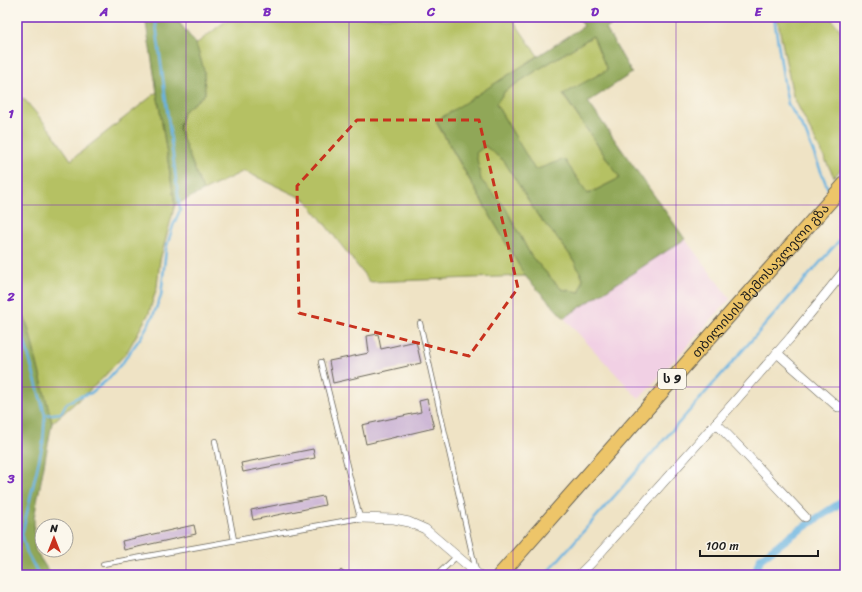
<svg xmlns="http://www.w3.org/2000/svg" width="862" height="592" font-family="Sriracha,'Noto Sans Georgian',sans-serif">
  <rect width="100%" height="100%" fill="#fbf7ec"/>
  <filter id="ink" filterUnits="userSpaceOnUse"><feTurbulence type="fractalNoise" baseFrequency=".025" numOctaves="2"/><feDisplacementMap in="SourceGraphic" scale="8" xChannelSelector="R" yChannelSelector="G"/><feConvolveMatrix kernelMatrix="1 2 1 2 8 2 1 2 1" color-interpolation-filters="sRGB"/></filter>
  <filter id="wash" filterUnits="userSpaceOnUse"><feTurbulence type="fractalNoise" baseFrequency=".012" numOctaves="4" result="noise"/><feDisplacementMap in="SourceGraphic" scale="16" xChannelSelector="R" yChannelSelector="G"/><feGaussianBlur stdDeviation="0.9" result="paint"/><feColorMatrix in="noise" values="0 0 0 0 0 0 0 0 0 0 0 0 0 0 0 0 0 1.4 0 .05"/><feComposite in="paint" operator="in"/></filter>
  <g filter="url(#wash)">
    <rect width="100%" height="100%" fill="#efe3c5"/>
    <!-- built -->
    <polygon fill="#f1d0e4" points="685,239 730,299 639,399 564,318"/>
    <!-- green -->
    <g fill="#b5c163" stroke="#686e40">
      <polygon points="231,17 511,17 538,56 436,122 525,276 370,282 306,200 244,171 203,191 179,129 183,112 205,94 204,70 196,44"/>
      <polygon points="777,17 830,17 845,36 845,165 834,177 793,96"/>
      <polygon points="593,36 607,70 563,95 620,178 588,194 564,159 535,171 496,104 505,91 539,69"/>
      <polygon points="157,92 175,205 160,260 157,287 149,313 127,352 100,381 52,423 28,327 17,298 17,95 25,100 52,132 71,160"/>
      <polygon points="485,146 504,160 538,216 559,240 573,259 583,278 580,292 561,289 531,256 505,207 481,180 475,153"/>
    </g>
    <!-- forest -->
    <g fill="#90a759" stroke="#56623a" fill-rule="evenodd">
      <polygon points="145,17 175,17 196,44 204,70 205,94 183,112 179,129 203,191 175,205"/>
      <path d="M578 17H623L606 29 632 73 588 102 685 239 564 318 525 276 436 121 538 56 584 26ZM593 36 607 70 563 94 620 178 588 194 564 159 535 170 496 104 505 91 539 69ZM485 146 504 161 538 216 559 240 573 259 583 278 580 292 561 289 531 256 505 207 481 180 476 153Z"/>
      <polygon points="17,298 28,327 52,423 34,518 35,550 51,575 17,575"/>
    </g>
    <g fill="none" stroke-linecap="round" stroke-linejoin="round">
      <!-- stream -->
      <g stroke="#68b3e1" stroke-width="2.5">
        <polyline points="774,17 785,89 788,104 805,131 828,189"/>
        <polyline points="839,210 845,219"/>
        <polyline points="17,314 45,415 43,443 22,534 27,553 39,575"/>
        <polyline points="45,415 61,413 66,404 78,397 91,393 107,380 123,362 141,337 153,316 161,296 166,249 173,226 180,210 155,17"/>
        <polyline points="545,575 845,234"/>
      </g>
      <!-- canal -->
      <polyline stroke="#68b3e1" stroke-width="8" points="757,575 757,568 760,559 789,537 845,500"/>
    </g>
    <g id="blocks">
      <!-- building -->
      <g fill="#c4aad1">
        <polygon points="378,334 381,349 416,341 421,363 333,383 329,361 369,353 367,336"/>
        <polygon points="427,399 434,428 366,444 362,425 421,412 419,401"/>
        <polygon points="313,449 315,458 243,472 241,463"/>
        <polygon points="323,496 325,505 253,520 251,510"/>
        <polygon points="194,525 196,534 124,550 122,541"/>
        <polygon points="341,570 347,575 336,575"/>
      </g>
    </g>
  </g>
  <g filter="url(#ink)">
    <use href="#blocks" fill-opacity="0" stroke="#666257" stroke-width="1"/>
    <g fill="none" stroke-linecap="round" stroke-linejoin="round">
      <!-- service casing -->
      <g stroke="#666257" stroke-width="6">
        <g id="service">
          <polyline points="420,323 476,571"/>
          <polyline points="215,441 234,540"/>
          <polyline points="103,564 360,518 321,362"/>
          <polyline points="437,575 457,556"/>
        </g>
      </g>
      <!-- minor casing -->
      <g stroke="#666257" stroke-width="10">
        <g id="minor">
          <polyline points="843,17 845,20"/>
          <polyline points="777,353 838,407 845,405"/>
          <polyline points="716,423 745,453 805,517"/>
          <polyline points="360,518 394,519 409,522 425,529 479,575"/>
          <polyline points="579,575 592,562 716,423 791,337 845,270"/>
        </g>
      </g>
      <!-- trunk casing -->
      <g stroke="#666257" stroke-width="16">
        <g id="trunk">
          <path id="s1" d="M500 575 845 184"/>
        </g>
      </g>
      <!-- service -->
      <use href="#service" stroke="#fff" stroke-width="4.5"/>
      <!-- minor -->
      <use href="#minor" stroke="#fff" stroke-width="9"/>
      <!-- trunk -->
      <use href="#trunk" stroke="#edc569" stroke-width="14"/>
    </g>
  </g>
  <!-- marked area -->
  <path fill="none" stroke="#c8321e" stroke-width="3" stroke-dasharray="8 5" stroke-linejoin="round" d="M357 120H479L518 288 469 356 299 313 297 186Z"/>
  <!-- grid -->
  <path fill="none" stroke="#7b2cbf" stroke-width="1" stroke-opacity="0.55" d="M186 17V575M349 17V575M513 17V575M676 17V575M17 205H845M17 387H845"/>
  <g text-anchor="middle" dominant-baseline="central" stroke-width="3" stroke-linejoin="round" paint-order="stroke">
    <!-- shield labels -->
    <rect fill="#fbf7ec" stroke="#5f5e5a" stroke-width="1" x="658" y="369" width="28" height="20" rx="3"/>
    <g font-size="12" font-weight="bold" fill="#1c1c1c">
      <text x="672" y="379">ს 9</text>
    </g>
    <!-- street labels -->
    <g font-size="13" fill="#1c1c1c" stroke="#fbf7ec">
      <text stroke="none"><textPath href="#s1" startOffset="393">თბილისის შემოსავლელი გზა</textPath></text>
    </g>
  </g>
  <!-- margin -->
  <rect width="862" height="592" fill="none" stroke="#fbf7ec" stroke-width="44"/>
  <!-- north arrow -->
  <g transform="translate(54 538)"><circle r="19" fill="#fbf7ec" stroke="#a29f99"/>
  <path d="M0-3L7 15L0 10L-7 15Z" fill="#c8321e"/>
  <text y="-6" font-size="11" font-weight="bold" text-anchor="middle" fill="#1c1c1c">N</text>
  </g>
  <!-- scale -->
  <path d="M700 550v6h118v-6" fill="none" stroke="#1c1c1c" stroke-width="2"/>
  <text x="706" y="550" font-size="12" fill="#1c1c1c" stroke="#fbf7ec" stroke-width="3" paint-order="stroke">100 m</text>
  <rect x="22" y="22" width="818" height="548" fill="none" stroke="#7b2cbf" stroke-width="1.5"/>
  <g font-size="13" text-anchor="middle" font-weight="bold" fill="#7b2cbf">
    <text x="104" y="16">A</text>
    <text x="267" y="16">B</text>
    <text x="431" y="16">C</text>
    <text x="595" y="16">D</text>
    <text x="758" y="16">E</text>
    <text x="11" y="118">1</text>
    <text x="11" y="301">2</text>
    <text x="11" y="483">3</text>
  </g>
</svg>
